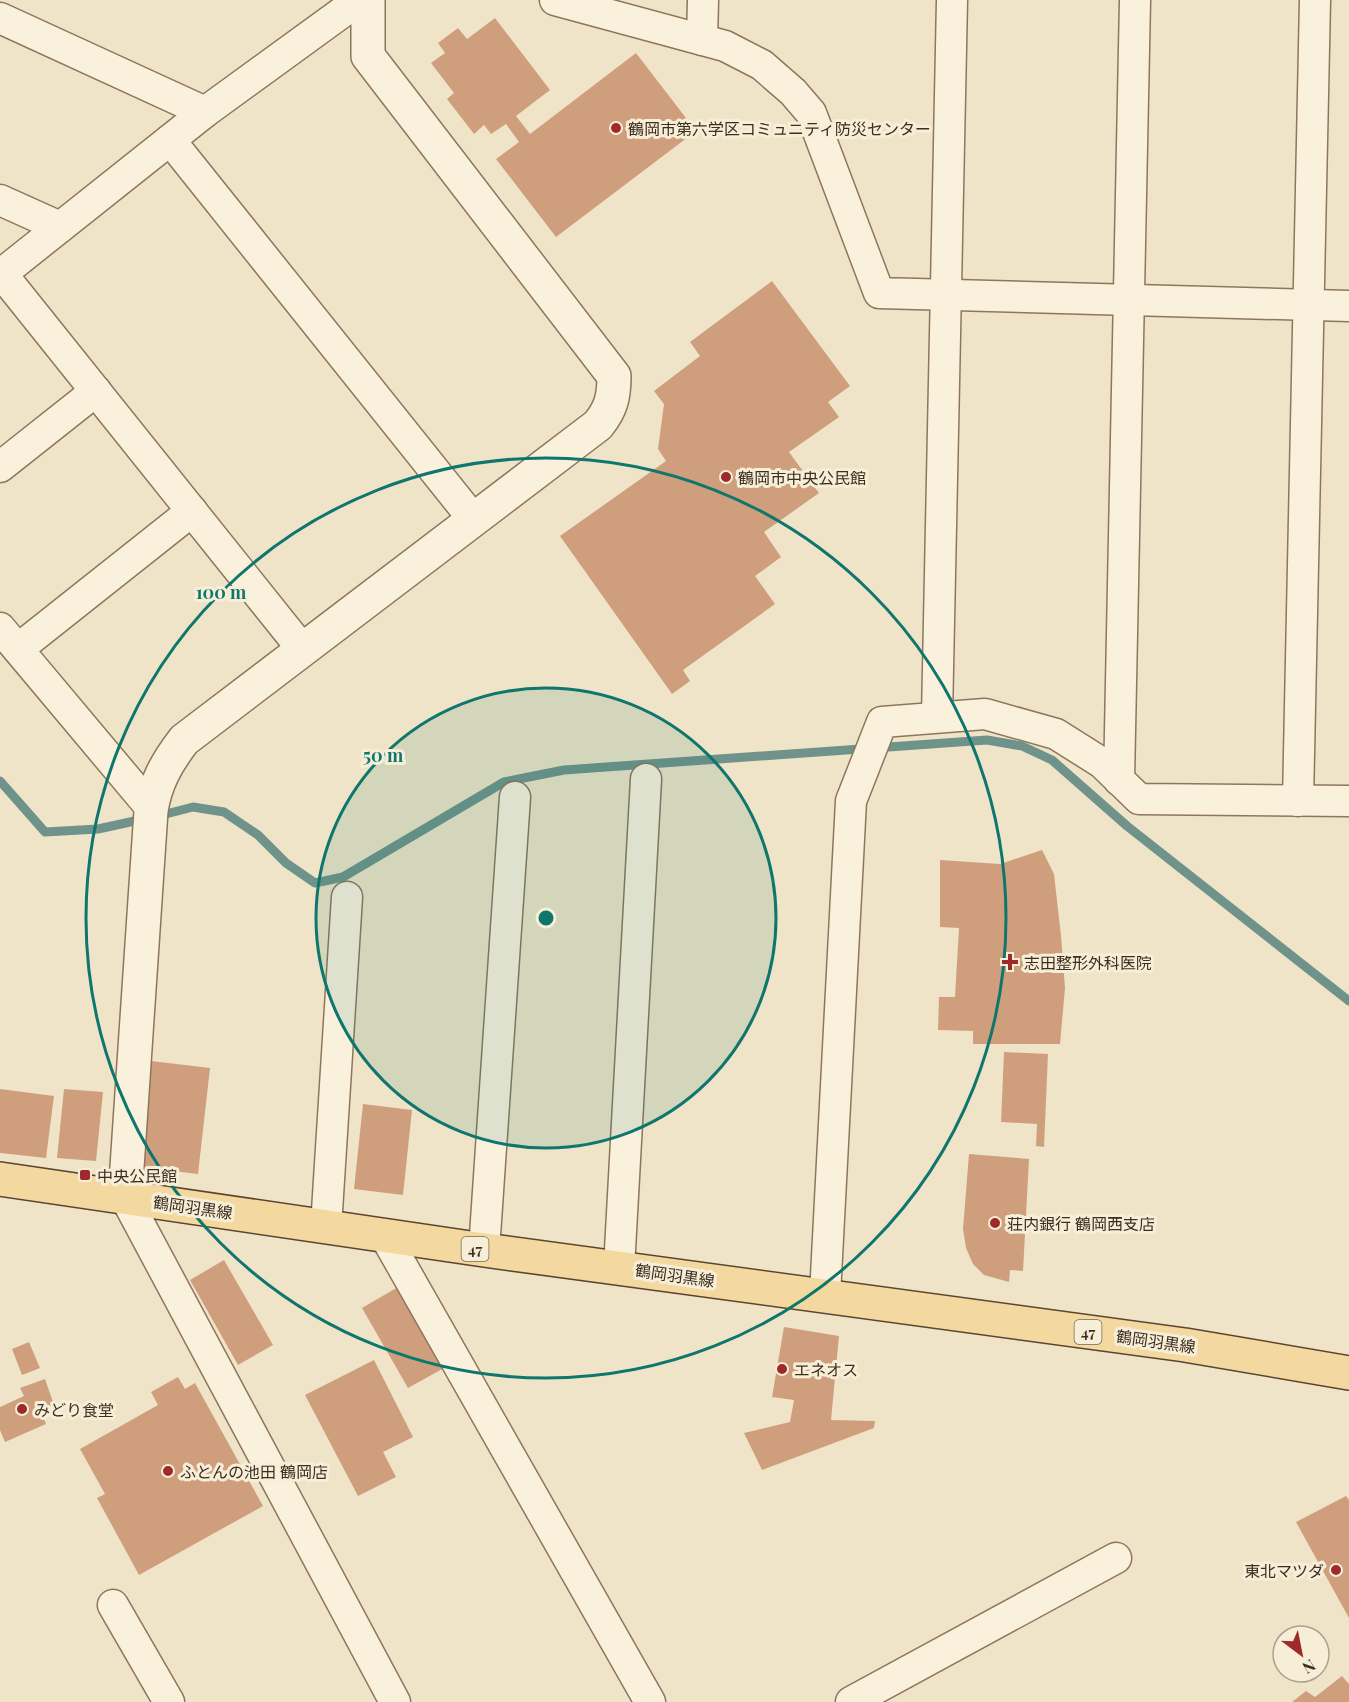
<svg xmlns="http://www.w3.org/2000/svg" width="1349" height="1702" font-family="'Playfair Display','Noto Sans JP',serif">
  <rect width="100%" height="100%" fill="#f0e4c8"/>
  <g fill="none" stroke-linecap="round" stroke-linejoin="round">
    <!-- stream -->
    <g stroke="#6f938a" stroke-width="9">
      <polyline points="0,781 45,832 98,829 144,819"/>
      <polyline points="158,816 193,807 224,812 258,835 286,863 315,883 343,877 504,782 564,770 987,740 1022,746 1052,760 1127,826 1349,1001"/>
    </g>
  </g>
  <!-- building -->
  <g fill="#cf9f7d">
    <polygon points="495,18 550,90 516,116 530,134 636,53 696,131 556,237 496,159 519,142 506,124 491,134 484,125 474,134 447,99 454,93 431,63 445,53 438,43 458,28 467,39"/>
    <polygon points="772,281 850,386 828,402 839,417 789,452 819,493 764,532 781,557 755,576 775,604 683,670 690,681 672,694 560,536 666,461 658,449 664,404 654,391 700,356 690,342"/>
    <polygon points="1042,850 1054,874 1061,936 1065,988 1060,1044 973,1044 973,1031 938,1030 939,997 955,997 959,928 940,927 940,860 1000,864"/>
    <polygon points="1004,1052 1048,1054 1044,1147 1036,1146 1037,1124 1001,1122"/>
    <polygon points="151,1061 210,1068 198,1174 139,1167"/>
    <polygon points="0,1089 54,1096 46,1158 0,1153"/>
    <polygon points="64,1089 103,1092 96,1161 57,1158"/>
    <polygon points="363,1104 412,1110 403,1195 354,1189"/>
    <polygon points="969,1154 1029,1159 1023,1271 1010,1270 1009,1282 984,1275 973,1264 966,1248 963,1229"/>
    <polygon points="224,1260 273,1345 238,1365 190,1280"/>
    <polygon points="398,1287 444,1368 408,1388 362,1308"/>
    <polygon points="784,1327 839,1336 831,1420 875,1421 874,1428 762,1470 744,1433 790,1422 794,1400 772,1397"/>
    <polygon points="29,1342 40,1368 22,1375 12,1349"/>
    <polygon points="374,1360 413,1437 383,1452 396,1477 358,1496 305,1395"/>
    <polygon points="178,1377 185,1389 195,1383 263,1506 139,1575 97,1498 105,1494 80,1449 158,1405 151,1392"/>
    <polygon points="45,1379 54,1405 40,1410 46,1424 5,1442 0,1430 0,1407 24,1396 20,1388"/>
    <polygon points="1346,1496 1349,1500 1349,1618 1296,1522"/>
    <polygon points="1342,1676 1349,1684 1349,1702 1292,1702 1306,1691 1315,1697"/>
  </g>
  <g fill="none" stroke-linecap="round" stroke-linejoin="round">
    <!-- minor casing -->
    <g stroke="#8d765c" stroke-width="33">
      <g id="minor">
        <polyline points="555,0 725,46 762,65 793,92 811,113 879,293 1349,306"/>
        <polyline points="0,18 205,112"/>
        <polyline points="702,40 703,0"/>
        <polyline points="170,140 474,520"/>
        <polyline points="0,200 60,227"/>
        <polyline points="2,274 303,650"/>
        <polyline points="0,275 205,112 359,0"/>
        <polyline points="0,467 96,391"/>
        <polyline points="0,628 151,808"/>
        <polyline points="18,649 192,511"/>
        <polyline points="937,717 952,0"/>
        <polyline points="1119,780 1135,0"/>
        <polyline points="1298,801 1315,0"/>
        <polyline points="125,1197 395,1702"/>
        <polyline points="326,1227 347,897"/>
        <polyline points="385,1236 650,1702"/>
        <polyline points="484,1250 515,797"/>
        <polyline points="619,1268 646,779"/>
        <polyline points="825,1295 851,801 882,722 985,714 1056,734 1102,763 1139,799 1349,801"/>
        <polyline points="113,1605 169,1702"/>
        <polyline points="851,1702 1116,1558"/>
      </g>
    </g>
    <!-- tertiary casing -->
    <g stroke="#8d765c" stroke-width="36">
      <path id="tertiary" d="M125 1197 151 811C155 783 167 762 184 740L598 425C611 409 614 397 614 376L368 56V0"/>
    </g>
    <!-- primary casing -->
    <g stroke="#5b4430" stroke-width="36">
      <polyline id="primary" points="0,1179 484,1250 1185,1345 1349,1373"/>
    </g>
    <!-- minor -->
    <use href="#minor" stroke="#faf1dc" stroke-width="30"/>
    <!-- tertiary -->
    <use href="#tertiary" stroke="#faf1dc" stroke-width="33"/>
    <!-- primary -->
    <use href="#primary" stroke="#f3d9a0" stroke-width="33"/>
  </g>
  <!-- distance rings -->
  <circle cx="546" cy="918" r="230" fill="#0f766e" fill-opacity=".12"/>
  <g fill="none" stroke="#0f766e" stroke-width="3">
    <circle cx="546" cy="918" r="230"/>
    <circle cx="546" cy="918" r="460"/>
  </g>
  <!-- markers -->
  <g fill="#9e2a2b" stroke="#f7eed8" stroke-width="2">
    <circle cx="616" cy="128" r="6"/>
    <circle cx="726" cy="477" r="6"/>
    <path d="M1007 953h6v6h6v6h-6v6h-6v-6h-6v-6h6z"/>
    <rect x="79" y="1169" width="12" height="12" rx="3"/>
    <circle cx="995" cy="1223" r="6"/>
    <circle cx="782" cy="1369" r="6"/>
    <circle cx="22" cy="1409" r="6"/>
    <circle cx="168" cy="1471" r="6"/>
    <circle cx="1336" cy="1570" r="6"/>
  </g>
  <g text-anchor="middle" dominant-baseline="central" stroke-width="6" stroke-linejoin="round" paint-order="stroke">
    <!-- shield labels -->
    <g fill="#f7eed8" stroke="#756857" stroke-width="1.5">
      <rect x="461.5" y="1237" width="27" height="24" rx="4.5"/>
      <rect x="1074.5" y="1320" width="27" height="24" rx="4.5"/>
    </g>
    <g font-size="15" font-weight="bold" fill="#3d2e20">
      <text x="475" y="1249">47</text>
      <text x="1088" y="1332">47</text>
    </g>
    <!-- poi labels -->
    <g font-size="16" fill="#3d2e20" stroke="#f7eed8" text-anchor="start">
      <text x="628" y="128">鶴岡市第六学区コミュニティ防災センター</text>
      <text x="738" y="477">鶴岡市中央公民館</text>
      <text x="1024" y="962">志田整形外科医院</text>
      <text x="97" y="1175">中央公民館</text>
      <text x="1007" y="1223">荘内銀行 鶴岡西支店</text>
      <text x="794" y="1369">エネオス</text>
      <text x="34" y="1409">みどり食堂</text>
      <text x="180" y="1471">ふとんの池田 鶴岡店</text>
      <text x="1324" y="1570" text-anchor="end">東北マツダ</text>
    </g>
    <!-- street labels -->
    <g font-size="16" fill="#3d2e20" stroke="#f7eed8">
      <text transform="translate(193 1207) rotate(8)">鶴岡羽黒線</text>
      <text transform="translate(675 1275) rotate(8)">鶴岡羽黒線</text>
      <text transform="translate(1156 1341) rotate(8)">鶴岡羽黒線</text>
    </g>
  </g>
  <circle cx="546" cy="918" r="9" fill="#0f766e" stroke="#f7eed8" stroke-width="3"/>
  <g font-size="18" text-anchor="middle" font-weight="bold" fill="#0f766e" stroke="#f7eed8" stroke-width="6" stroke-linejoin="round" paint-order="stroke">
    <text x="221" y="599">100 m</text>
    <text x="383" y="762">50 m</text>
  </g>
  <!-- north arrow -->
  <g transform="translate(1301 1654) rotate(148)"><circle r="28" fill="#f7eed8" stroke="#ada18e" stroke-width="1.5"/>
  <path d="M0-4.5L10 22L0 15L-10 22Z" fill="#9e2a2b"/>
  <text y="-9" font-size="16" font-weight="bold" text-anchor="middle" fill="#3d2e20">N</text>
  </g>
</svg>
